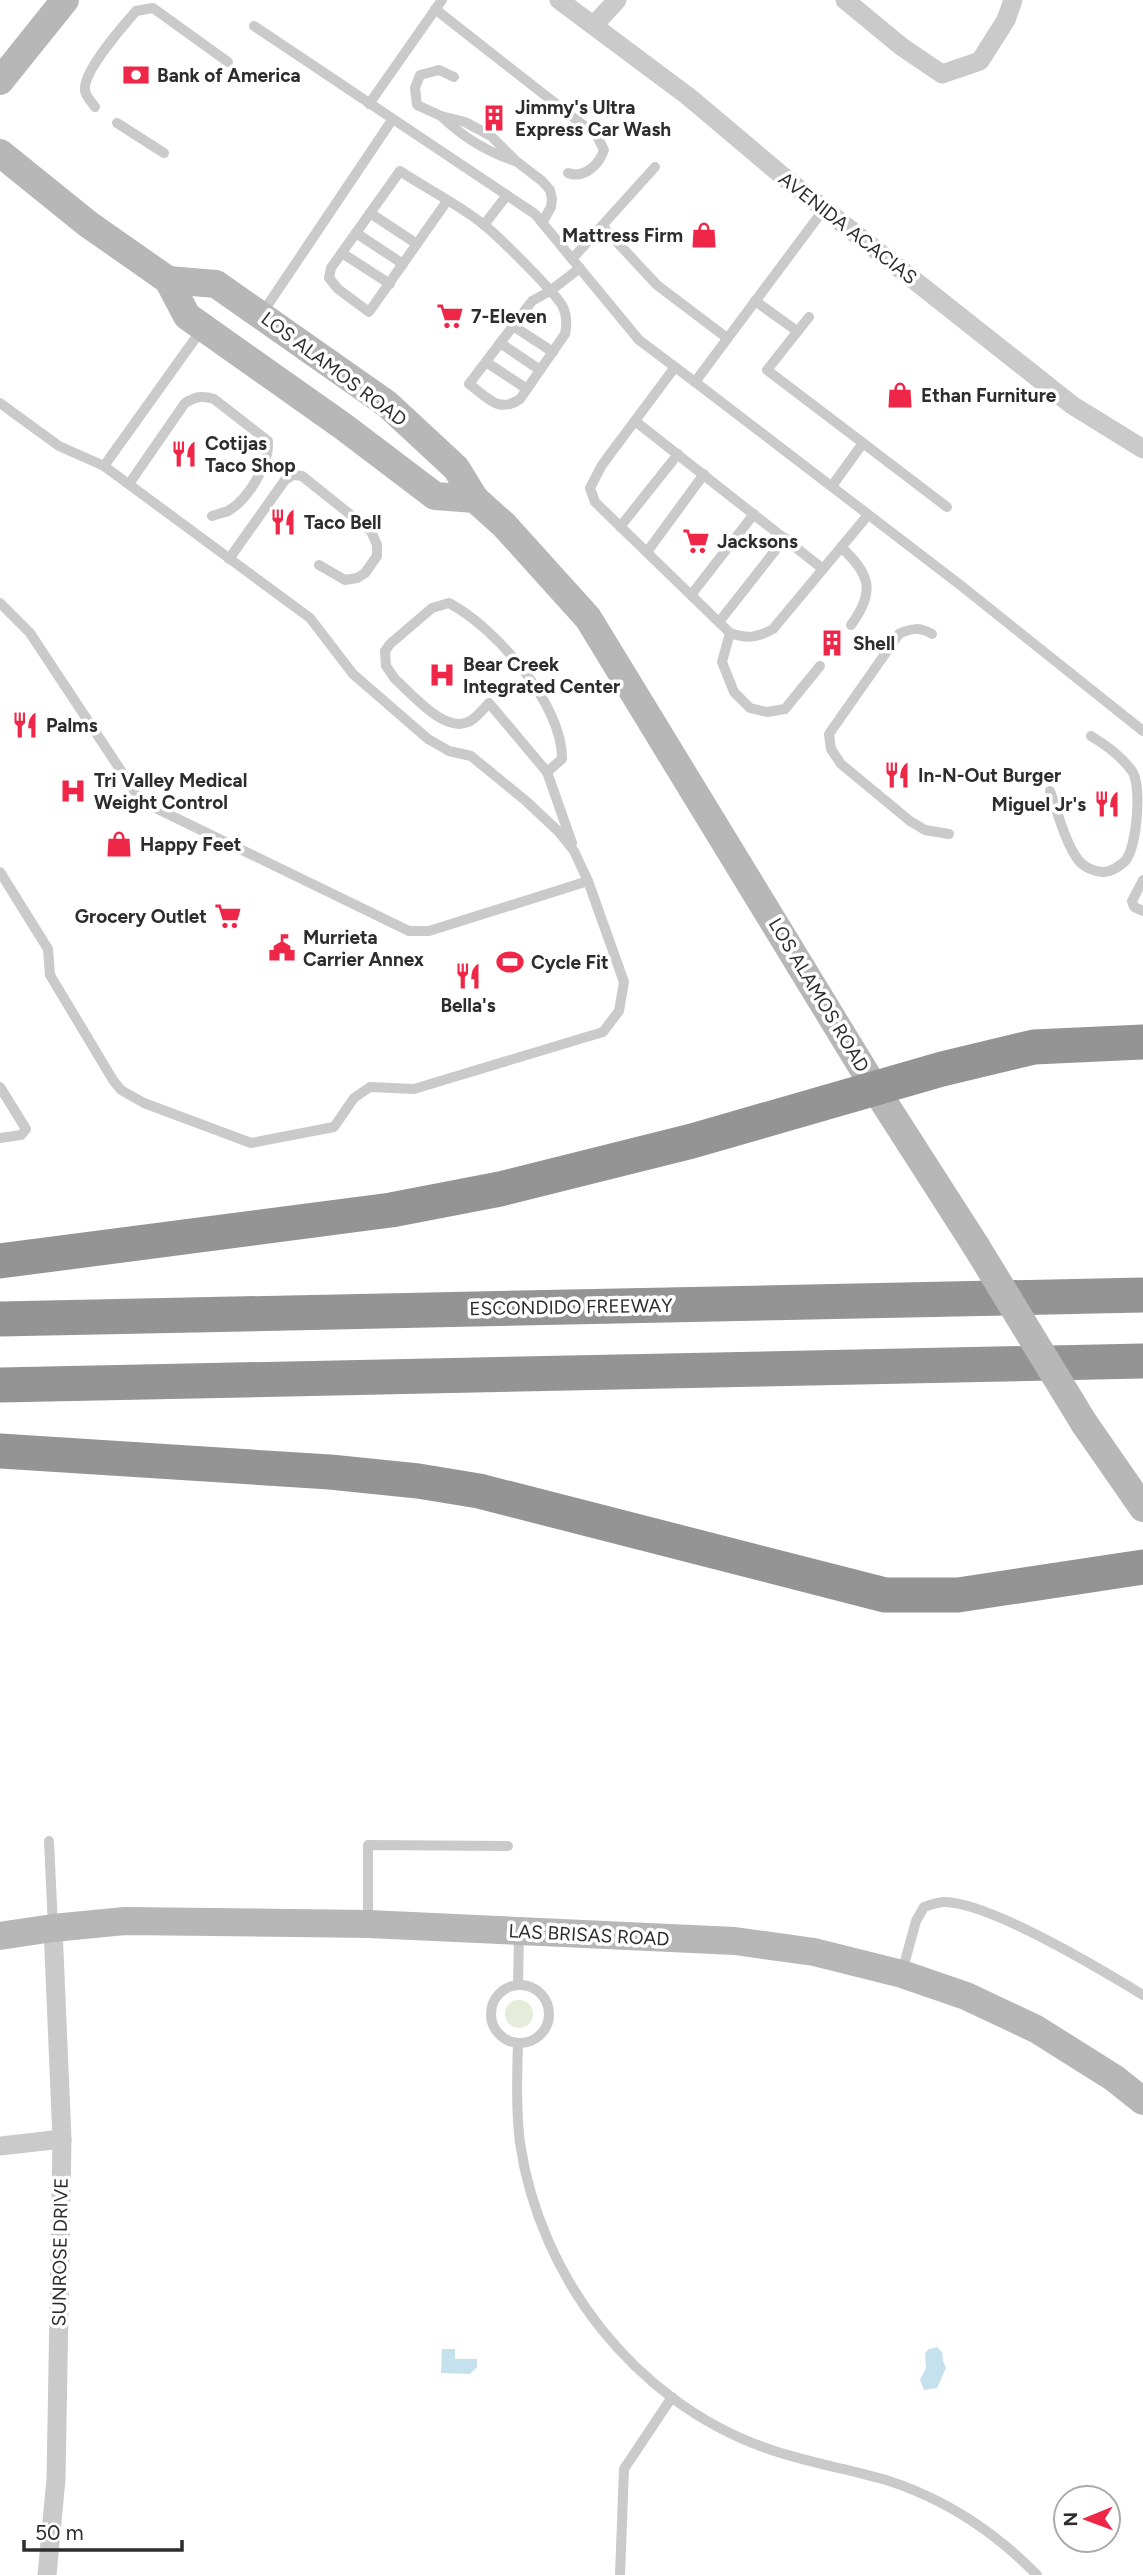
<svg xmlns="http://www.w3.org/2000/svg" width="1143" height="2575" font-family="Figtree,sans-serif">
  <rect width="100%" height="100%" fill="#fff"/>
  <!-- green -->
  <circle fill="#e5ecda" cx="519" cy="2014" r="14"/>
  <!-- water -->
  <g fill="#c5e1ed">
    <polygon points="937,2347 942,2352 943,2361 946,2368 937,2388 924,2390 920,2380 926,2368 925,2353 929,2349"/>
    <polygon points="442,2349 455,2349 455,2359 477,2359 477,2367 470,2374 441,2373"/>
  </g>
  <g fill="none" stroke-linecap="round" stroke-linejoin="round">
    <!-- lane -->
    <g stroke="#cacaca" stroke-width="10">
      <path d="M435 9 597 136 604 150C599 165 584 179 568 173"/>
      <polyline points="254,26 535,214 639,340 695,382 824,209"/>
      <polyline points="454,77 439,70 420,75 415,88 417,105 441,116 465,122 491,136 516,161 542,181 550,190 552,199 551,207 542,223"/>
      <polyline points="369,104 442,0"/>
      <path d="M95 107C91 101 84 95 85 88 85 69 123 26 136 11L153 8 228 62"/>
      <path d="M442 117C463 137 487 152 515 161"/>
      <polyline points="117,123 164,153"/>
      <path d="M447 201 369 312 338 289 329 278 331 268 400 171C427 189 458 204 483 224 498 236 556 293 563 307 567 316 567 325 565 334L520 399C498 414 487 397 469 384L532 301 550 291 580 268"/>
      <polyline points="370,213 417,244"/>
      <polyline points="484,225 507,195"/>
      <polyline points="602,226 657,285 727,338"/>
      <polyline points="356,233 403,264"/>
      <polyline points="342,253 390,284"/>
      <polyline points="572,259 655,167"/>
      <polyline points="755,301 797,331"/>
      <polyline points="261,315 392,120"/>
      <polyline points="809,317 767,370 863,443 832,486"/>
      <polyline points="513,326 553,352"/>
      <polyline points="500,343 540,370"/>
      <polyline points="486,362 527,389"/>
      <path d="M675 367 602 465 590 488 595 502 730 633C747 639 757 638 773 629L868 515"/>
      <polyline points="695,382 959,584 1143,731"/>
      <polyline points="0,403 59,446 104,466"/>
      <polyline points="635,421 823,569"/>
      <polyline points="863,443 947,507"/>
      <path d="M129 484 185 403C195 397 202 395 214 399L268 441C270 463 248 500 228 511 223 513 217 514 212 516"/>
      <polyline points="620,527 678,454"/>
      <path d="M841 547C870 574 876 591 851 625"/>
      <polyline points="647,552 704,474"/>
      <polyline points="229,559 285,480 293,475 302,476 371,531 377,545 377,556 365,573 357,578 345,580 319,565"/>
      <polyline points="691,595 754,514"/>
      <polyline points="0,603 30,633 141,801 409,931 429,931 588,881 574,851 558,831 526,801 471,756 449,751 428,739 353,674 310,618 104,466 202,329"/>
      <polyline points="719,622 785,538"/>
      <polyline points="730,633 722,662 734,692 750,708 767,712 785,709 820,666"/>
      <path d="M932 634C920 627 911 628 899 634L829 734 831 749 841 764 910 821 925 830 949 834"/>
      <path d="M547 772 562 759C563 705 495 627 449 603L432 608 390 644 385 651 386 666 395 679C412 694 444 733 468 722 476 719 483 709 489 703L547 772 572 843"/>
      <path d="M1050 791C1058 813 1065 843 1079 861 1084 867 1095 872 1103 872 1110 872 1121 866 1126 860 1137 845 1142 786 1132 771 1122 757 1106 745 1091 736"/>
      <polyline points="0,872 48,949 50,975 113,1080 121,1090 144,1103 251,1143 334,1127 354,1098 370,1087 414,1089 603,1032 619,1011 624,982 588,881"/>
      <polyline points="1143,880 1132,901 1134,907 1143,911"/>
      <polyline points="0,1087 26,1129 21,1135 0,1138"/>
      <polyline points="49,1841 53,1927"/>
      <polyline points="368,1920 368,1845 508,1846"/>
      <path d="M902 1972 916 1921 924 1907C930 1905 938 1902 944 1902 989 1902 1102 1970 1143 1995"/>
      <polyline points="518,1985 519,1933"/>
      <circle cx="520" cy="2014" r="29"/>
      <path d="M518 2043C517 2076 516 2110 520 2143 540 2278 634 2400 763 2447 803 2462 845 2468 886 2480 943 2498 995 2532 1037 2575"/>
      <polyline points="620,2575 624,2469 672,2397"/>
    </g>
    <!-- street -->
    <g stroke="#cacaca" stroke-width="19">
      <polyline points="559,0 689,97 785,178 1072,405 1143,449"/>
      <polyline points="845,0 902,47 942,74 980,61 1006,20 1013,0"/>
      <polyline points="595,24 617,0"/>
      <polyline points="0,2146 62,2139"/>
      <polyline points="47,2575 56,2479 62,2139 53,1928"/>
    </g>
    <!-- secondary -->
    <g stroke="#b7b7b7" stroke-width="28">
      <polyline points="0,81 65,0"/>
      <polyline points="0,153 88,224 168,280 187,316 344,427 435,496 475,499"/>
      <polyline points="168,280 216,284 387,404 456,468 475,499 504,525 588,618 876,1090 976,1246"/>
      <polyline points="1084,1423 1143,1508"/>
      <polyline points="0,1936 53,1928 125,1921 368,1924 735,1941 814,1952 902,1974 966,1996 1036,2029 1114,2078 1143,2101"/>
    </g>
    <!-- highway -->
    <g stroke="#949494" stroke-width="35">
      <polyline points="0,1261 391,1210 500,1189 692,1141 942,1069 1034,1047 1143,1042"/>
      <polyline points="0,1319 1143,1295"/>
      <polyline points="0,1385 1143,1361"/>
      <polyline points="0,1451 330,1472 418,1481 479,1491 885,1595 958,1595 1143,1567"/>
    </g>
    <!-- secondary-bridge -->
    <polyline stroke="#b7b7b7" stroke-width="28" points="976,1246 1084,1423"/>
  </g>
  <!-- icons -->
  <defs>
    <g id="bank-bare" transform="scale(2.1)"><path d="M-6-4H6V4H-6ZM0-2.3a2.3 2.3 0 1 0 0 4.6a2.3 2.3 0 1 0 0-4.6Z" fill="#ee2647" stroke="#fff" stroke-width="2.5" paint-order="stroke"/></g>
    <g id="building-bare" transform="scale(2.1)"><path d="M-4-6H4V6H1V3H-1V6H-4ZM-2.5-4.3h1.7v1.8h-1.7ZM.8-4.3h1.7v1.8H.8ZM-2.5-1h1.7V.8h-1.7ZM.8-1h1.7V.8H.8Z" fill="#ee2647" stroke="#fff" stroke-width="2.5" paint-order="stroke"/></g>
    <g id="shop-bare" transform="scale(2.1)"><path d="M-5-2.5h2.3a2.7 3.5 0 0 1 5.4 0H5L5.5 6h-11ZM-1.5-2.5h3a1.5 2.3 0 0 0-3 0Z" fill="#ee2647" stroke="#fff" stroke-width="2.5" paint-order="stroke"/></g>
    <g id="supermarket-bare" transform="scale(2.1)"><path d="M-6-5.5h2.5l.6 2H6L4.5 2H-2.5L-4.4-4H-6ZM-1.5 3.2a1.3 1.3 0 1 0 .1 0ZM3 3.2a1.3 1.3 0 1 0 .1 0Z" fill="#ee2647" stroke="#fff" stroke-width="2.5" paint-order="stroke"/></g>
    <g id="restaurant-bare" transform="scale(2.1)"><path d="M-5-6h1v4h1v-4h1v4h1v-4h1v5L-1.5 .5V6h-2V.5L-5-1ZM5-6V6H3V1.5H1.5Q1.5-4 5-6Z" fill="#ee2647" stroke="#fff" stroke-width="2.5" paint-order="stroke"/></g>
    <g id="hospital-bare" transform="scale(2.1)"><path d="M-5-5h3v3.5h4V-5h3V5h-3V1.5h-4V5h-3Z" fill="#ee2647" stroke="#fff" stroke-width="2.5" paint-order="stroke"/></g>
    <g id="civic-bare" transform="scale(2.1)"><path d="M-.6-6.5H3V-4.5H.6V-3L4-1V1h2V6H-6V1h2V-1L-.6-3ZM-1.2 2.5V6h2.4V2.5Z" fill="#ee2647" stroke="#fff" stroke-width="2.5" paint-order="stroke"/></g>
    <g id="stadium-bare" transform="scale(2.1)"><path d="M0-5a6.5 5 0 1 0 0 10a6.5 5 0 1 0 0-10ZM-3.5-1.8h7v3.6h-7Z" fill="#ee2647" stroke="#fff" stroke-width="2.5" paint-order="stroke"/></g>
  </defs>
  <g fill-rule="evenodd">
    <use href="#bank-bare" x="136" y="75"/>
    <use href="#building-bare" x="494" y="118"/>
    <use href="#shop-bare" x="704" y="235"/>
    <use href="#supermarket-bare" x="450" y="316"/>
    <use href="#shop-bare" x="900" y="395"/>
    <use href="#restaurant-bare" x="184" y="454"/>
    <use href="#restaurant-bare" x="283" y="522"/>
    <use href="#supermarket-bare" x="696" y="541"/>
    <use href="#building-bare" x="832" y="643"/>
    <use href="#hospital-bare" x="442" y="675"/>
    <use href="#restaurant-bare" x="25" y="725"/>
    <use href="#restaurant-bare" x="897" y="775"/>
    <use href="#hospital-bare" x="73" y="791"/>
    <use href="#restaurant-bare" x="1107" y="804"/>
    <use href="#shop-bare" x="119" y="844"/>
    <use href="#supermarket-bare" x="228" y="916"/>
    <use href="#civic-bare" x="282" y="948"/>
    <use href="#stadium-bare" x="510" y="962"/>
    <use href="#restaurant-bare" x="468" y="976"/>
  </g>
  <g text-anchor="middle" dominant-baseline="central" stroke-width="7" stroke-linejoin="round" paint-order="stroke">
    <!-- poi labels -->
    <g font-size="19" font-weight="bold" fill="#2d2d2d" stroke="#fff" text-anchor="start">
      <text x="157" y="75">Bank of America</text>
      <text x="515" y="107">Jimmy's Ultra<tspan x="515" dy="22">Express Car Wash</tspan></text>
      <text x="683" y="235" text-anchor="end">Mattress Firm</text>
      <text x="471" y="316">7-Eleven</text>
      <text x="921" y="395">Ethan Furniture</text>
      <text x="205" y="443">Cotijas<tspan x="205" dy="22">Taco Shop</tspan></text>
      <text x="304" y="522">Taco Bell</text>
      <text x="717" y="541">Jacksons</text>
      <text x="853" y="643">Shell</text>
      <text x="463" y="664">Bear Creek<tspan x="463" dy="22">Integrated Center</tspan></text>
      <text x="46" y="725">Palms</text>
      <text x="918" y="775">In-N-Out Burger</text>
      <text x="94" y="780">Tri Valley Medical<tspan x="94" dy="22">Weight Control</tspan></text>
      <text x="1086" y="804" text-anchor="end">Miguel Jr's</text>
      <text x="140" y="844">Happy Feet</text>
      <text x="207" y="916" text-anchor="end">Grocery Outlet</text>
      <text x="303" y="937">Murrieta<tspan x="303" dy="22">Carrier Annex</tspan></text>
      <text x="531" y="962">Cycle Fit</text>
      <text x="468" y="1005" text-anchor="middle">Bella's</text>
    </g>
    <!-- street labels -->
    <g font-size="19" fill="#2d2d2d" stroke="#fff">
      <text transform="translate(848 228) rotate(38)">AVENIDA ACACIAS</text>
      <text transform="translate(334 369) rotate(37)">LOS ALAMOS ROAD</text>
      <text transform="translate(819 995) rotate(59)">LOS ALAMOS ROAD</text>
      <text transform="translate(571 1307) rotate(-1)">ESCONDIDO FREEWAY</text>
      <text transform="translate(589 1935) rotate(3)">LAS BRISAS ROAD</text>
      <text transform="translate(60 2252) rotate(-89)">SUNROSE DRIVE</text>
    </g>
  </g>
  <!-- north arrow -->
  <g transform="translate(1087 2519) rotate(269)"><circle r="33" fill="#ffffff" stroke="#ababab" stroke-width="2"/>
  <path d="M0-5L12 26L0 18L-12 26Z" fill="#ee2647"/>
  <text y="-10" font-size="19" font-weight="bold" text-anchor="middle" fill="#2d2d2d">N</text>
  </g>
  <!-- scale -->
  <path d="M24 2540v10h158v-10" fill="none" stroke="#2d2d2d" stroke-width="3.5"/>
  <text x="35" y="2540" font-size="21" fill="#2d2d2d" stroke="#ffffff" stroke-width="5" paint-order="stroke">50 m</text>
</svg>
